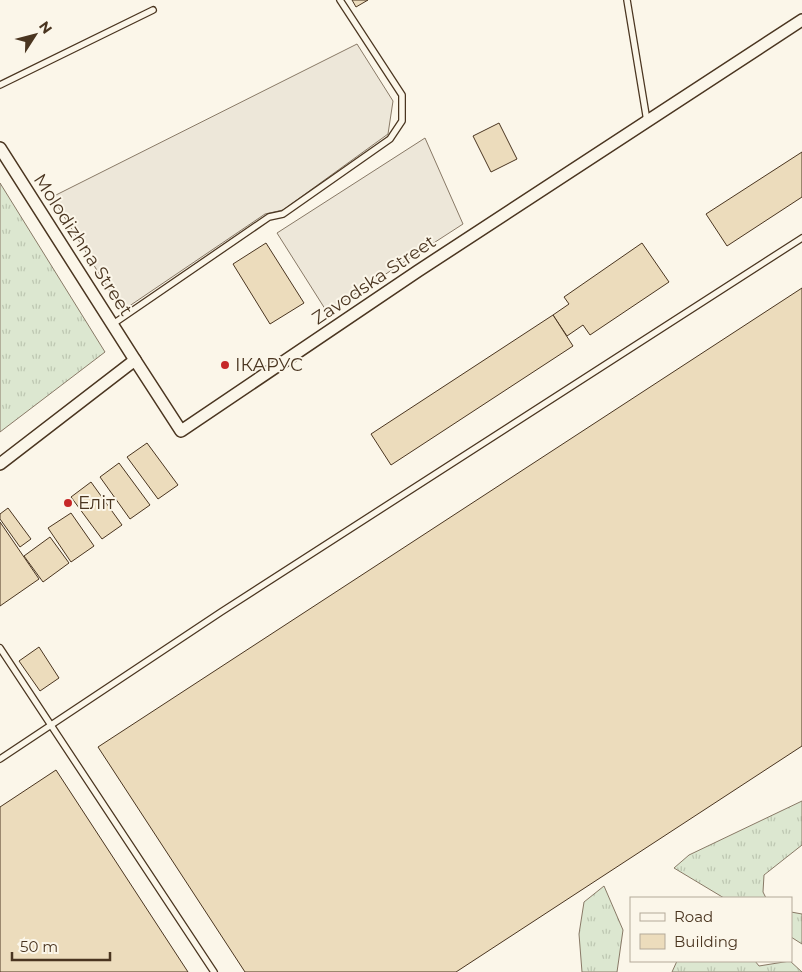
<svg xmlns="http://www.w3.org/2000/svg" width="802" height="972" font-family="Montserrat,sans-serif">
  <defs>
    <pattern id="grass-tufts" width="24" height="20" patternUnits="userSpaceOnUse" patternTransform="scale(1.25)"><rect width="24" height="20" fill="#dce7d0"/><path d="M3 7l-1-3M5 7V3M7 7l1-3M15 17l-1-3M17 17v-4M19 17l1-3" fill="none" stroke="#bec7b2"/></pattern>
  </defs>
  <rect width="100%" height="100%" fill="#fbf6e9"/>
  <!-- grass -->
  <g fill="url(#grass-tufts)" stroke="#887966">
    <polygon points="0,183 105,352 0,432"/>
    <polygon points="802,801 802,845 764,875 763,892 766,898 724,898 674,868 689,855"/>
    <polygon points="604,886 623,930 617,972 582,972 579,934 584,902"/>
    <polygon points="791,912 802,914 802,944 791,937"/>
    <polygon points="677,961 755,961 759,966 790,961 802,972 672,972"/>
  </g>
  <!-- parking -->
  <g fill="#ede7d9" stroke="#887966">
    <polygon points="357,44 393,101 388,134 283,210 265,214 122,311 52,197"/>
    <polygon points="425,138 463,224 327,312 277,233"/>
  </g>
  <!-- building -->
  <g fill="#ecdcbc" stroke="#4a3520">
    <polygon points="352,0 368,0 356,7"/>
    <polygon points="499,123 517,159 491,172 473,136"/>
    <polygon points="802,152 802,197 727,246 706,214"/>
    <polygon points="266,243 304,303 270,324 233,264"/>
    <polygon points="642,243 669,282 590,335 583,325 567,336 553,315 569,304 564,297"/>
    <polygon points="802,288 802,746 456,972 245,972 98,747"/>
    <polygon points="553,315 573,346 391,465 371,434"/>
    <polygon points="147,443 178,485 158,499 127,457"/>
    <polygon points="119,463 150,505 130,519 100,477"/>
    <polygon points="91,482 122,525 102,539 71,497"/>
    <polygon points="8,508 31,539 20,547 0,519 0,514"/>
    <polygon points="71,513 94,546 71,562 48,528"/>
    <polygon points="0,522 39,579 0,606"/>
    <polygon points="50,537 69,563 43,582 24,556"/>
    <polygon points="39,647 59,678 40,691 19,661"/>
    <polygon points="56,770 188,972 0,972 0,807"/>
  </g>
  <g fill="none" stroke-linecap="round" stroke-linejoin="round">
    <!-- lane casing -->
    <g stroke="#4a3520" stroke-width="8">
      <g id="lane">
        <polyline points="627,0 647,121"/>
        <polyline points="0,85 153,10"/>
        <polyline points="113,324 269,217 283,214 390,139 402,121 402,95 340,0"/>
        <polyline points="0,648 214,972"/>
        <polyline points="0,759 221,612 802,238"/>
      </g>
    </g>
    <!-- street casing -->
    <g stroke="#4a3520" stroke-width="14">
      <g id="street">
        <polyline points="0,148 135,360"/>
        <polyline points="0,464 135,360 181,431 418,271 802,20"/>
      </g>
    </g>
    <!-- lane -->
    <use href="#lane" stroke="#fbf6e9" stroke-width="5.5"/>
    <!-- street -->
    <use href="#street" stroke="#fbf6e9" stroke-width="11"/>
  </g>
  <!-- markers -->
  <g fill="#c62828" stroke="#fbf6e9" stroke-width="2">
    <circle cx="225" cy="365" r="5"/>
    <circle cx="68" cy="503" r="5"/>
  </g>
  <g text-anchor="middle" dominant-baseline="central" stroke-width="4" stroke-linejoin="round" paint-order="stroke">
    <!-- street labels -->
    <g font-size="18" fill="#4a3520" stroke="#fbf6e9">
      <text transform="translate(83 245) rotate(57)">Molodizhna Street</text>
      <text transform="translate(374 280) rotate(-34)">Zavodska Street</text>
    </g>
    <!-- poi labels -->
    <g font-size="18" fill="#4a3520" stroke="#fbf6e9" text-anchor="start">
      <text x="235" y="365">ІКАРУС</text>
      <text x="78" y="503">Еліт</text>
    </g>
  </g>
  <!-- legend -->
  <rect x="630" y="897" width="162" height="65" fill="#fbf6e9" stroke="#b4a999"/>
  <rect x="640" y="913" width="25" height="8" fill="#fbf6e9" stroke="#b4a999"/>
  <text x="674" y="922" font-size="15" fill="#4a3520">Road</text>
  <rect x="640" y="934" width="25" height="15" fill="#ecdcbc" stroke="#b4a999"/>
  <text x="674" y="947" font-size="15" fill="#4a3520">Building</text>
  <!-- north arrow -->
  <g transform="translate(35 35) rotate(54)" stroke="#fbf6e9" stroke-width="4" paint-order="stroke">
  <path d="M0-4L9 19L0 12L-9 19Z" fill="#4a3520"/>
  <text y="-8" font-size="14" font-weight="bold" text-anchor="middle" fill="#4a3520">N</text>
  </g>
  <!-- scale -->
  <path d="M12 952v8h98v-8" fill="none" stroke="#4a3520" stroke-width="2.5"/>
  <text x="20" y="952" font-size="15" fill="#4a3520" stroke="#fbf6e9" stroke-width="4" paint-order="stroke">50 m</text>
</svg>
